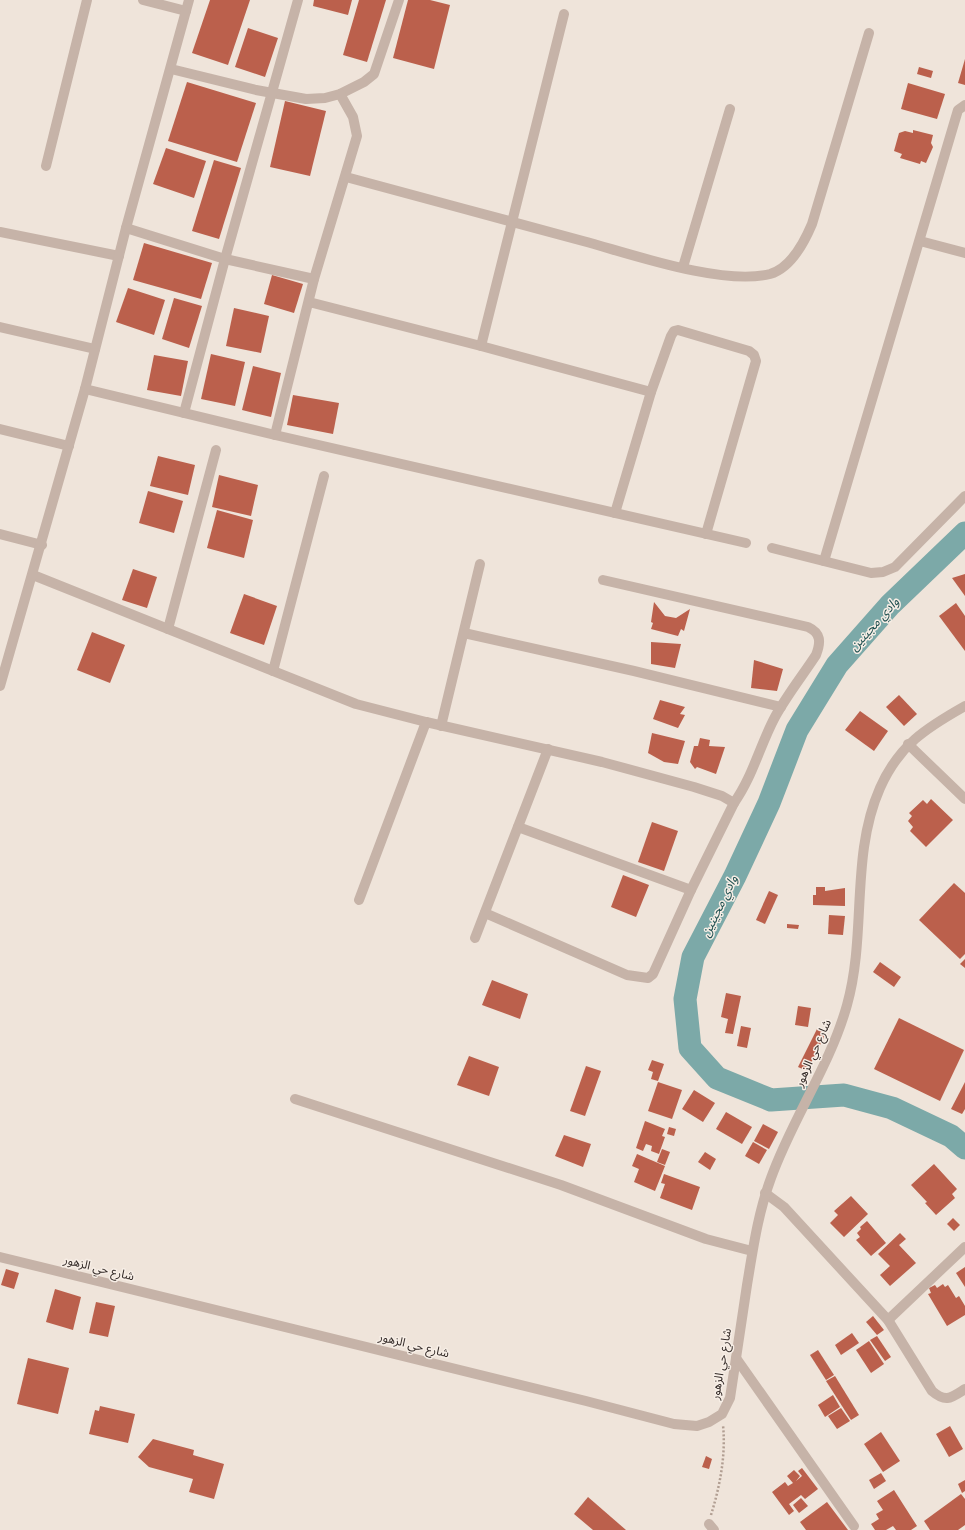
<svg xmlns="http://www.w3.org/2000/svg" width="965" height="1530" font-family="'Public Sans','Noto Sans Arabic',sans-serif">
  <rect width="100%" height="100%" fill="#efe4da"/>
  <g fill="none" stroke-linecap="round" stroke-linejoin="round">
    <!-- river -->
    <polyline stroke="#7ca9a8" stroke-width="23" points="965,533 890,605 837,665 797,730 769,803 735,876 693,957 685,999 690,1048 717,1078 771,1100 844,1095 892,1108 951,1136 965,1148"/>
  </g>
  <!-- building -->
  <g fill="#bb604c">
    <polygon points="210,0 250,0 228,65 192,53"/>
    <polygon points="314,0 352,0 348,15 313,6"/>
    <polygon points="359,0 386,0 367,62 343,55"/>
    <polygon points="408,0 430,0 450,5 434,69 393,58"/>
    <polygon points="248,28 278,38 265,77 235,67"/>
    <polygon points="965,59 965,85 958,83"/>
    <polygon points="919,67 933,71 931,78 917,74"/>
    <polygon points="187,82 256,103 237,162 168,141"/>
    <polygon points="908,83 945,94 937,119 901,109"/>
    <polygon points="285,101 326,111 310,176 270,167"/>
    <polygon points="913,130 933,135 931,143 933,147 926,163 921,161 920,164 900,158 902,154 894,151 899,133 905,131 913,133"/>
    <polygon points="166,148 206,161 194,198 153,184"/>
    <polygon points="214,160 241,168 219,239 192,231"/>
    <polygon points="144,243 212,263 201,299 133,280"/>
    <polygon points="272,275 303,284 294,313 264,304"/>
    <polygon points="128,288 165,300 154,335 116,322"/>
    <polygon points="174,298 202,306 189,348 162,339"/>
    <polygon points="234,308 269,316 261,353 226,346"/>
    <polygon points="211,354 245,362 235,406 201,399"/>
    <polygon points="154,355 188,361 181,396 147,390"/>
    <polygon points="253,366 281,373 271,417 242,410"/>
    <polygon points="293,395 339,403 333,434 287,425"/>
    <polygon points="158,456 195,465 188,495 150,486"/>
    <polygon points="219,475 258,485 251,516 212,507"/>
    <polygon points="148,491 183,501 174,533 139,523"/>
    <polygon points="217,510 253,520 244,558 207,548"/>
    <polygon points="133,569 157,577 147,608 122,600"/>
    <polygon points="965,574 965,596 952,578"/>
    <polygon points="244,594 277,606 264,645 230,633"/>
    <polygon points="654,602 665,616 676,618 690,609 684,631 681,629 678,636 651,629 653,623 651,622"/>
    <polygon points="956,603 965,616 965,651 939,616"/>
    <polygon points="92,632 125,645 110,683 77,670"/>
    <polygon points="651,642 681,644 675,668 651,664"/>
    <polygon points="754,660 783,669 777,691 751,688"/>
    <polygon points="899,695 917,714 904,726 886,707"/>
    <polygon points="660,700 685,707 680,714 685,715 678,728 653,719"/>
    <polygon points="860,711 888,731 874,751 845,730"/>
    <polygon points="652,733 685,741 678,764 664,762 648,753"/>
    <polygon points="700,738 710,740 709,746 725,747 716,774 697,767 695,769 690,762 694,746 698,746"/>
    <polygon points="931,799 953,820 926,847 910,831 913,827 908,821 912,816 909,813 923,800 927,804"/>
    <polygon points="652,822 678,831 664,871 638,862"/>
    <polygon points="623,875 649,885 636,917 611,907"/>
    <polygon points="954,883 965,893 965,954 960,959 919,920"/>
    <polygon points="816,887 825,887 825,891 845,888 845,906 813,905 813,895 816,895"/>
    <polygon points="769,891 778,895 765,924 756,920"/>
    <polygon points="829,915 845,916 843,935 828,934"/>
    <polygon points="787,924 799,925 798,929 787,928"/>
    <polygon points="965,959 965,968 960,964"/>
    <polygon points="880,962 901,977 894,987 873,972"/>
    <polygon points="492,980 528,994 520,1019 482,1005"/>
    <polygon points="726,993 741,996 733,1034 725,1033 728,1019 721,1017"/>
    <polygon points="798,1006 811,1008 808,1027 795,1025"/>
    <polygon points="899,1018 964,1050 940,1101 874,1069"/>
    <polygon points="741,1026 751,1028 747,1048 737,1046"/>
    <polygon points="817,1029 826,1033 807,1071 798,1067"/>
    <polygon points="469,1056 499,1067 489,1096 457,1085"/>
    <polygon points="652,1060 664,1064 658,1081 651,1079 653,1072 648,1070"/>
    <polygon points="586,1066 601,1071 585,1116 570,1111"/>
    <polygon points="658,1082 682,1090 672,1119 648,1111"/>
    <polygon points="965,1082 965,1109 962,1114 951,1109"/>
    <polygon points="694,1090 715,1103 703,1122 682,1109"/>
    <polygon points="726,1112 752,1127 742,1144 716,1129"/>
    <polygon points="645,1121 665,1129 662,1136 665,1137 659,1154 651,1151 652,1146 646,1144 643,1151 636,1148"/>
    <polygon points="763,1124 778,1132 769,1149 754,1141"/>
    <polygon points="669,1127 676,1129 674,1136 667,1134"/>
    <polygon points="564,1135 591,1144 583,1167 555,1156"/>
    <polygon points="753,1142 767,1150 759,1164 745,1156"/>
    <polygon points="662,1149 670,1152 665,1165 657,1162"/>
    <polygon points="705,1152 716,1159 710,1170 698,1162"/>
    <polygon points="637,1154 665,1166 655,1191 634,1182 639,1169 632,1166"/>
    <polygon points="934,1164 957,1189 952,1194 955,1198 936,1215 925,1203 927,1202 911,1185"/>
    <polygon points="664,1174 700,1187 692,1210 660,1198 665,1184 661,1183"/>
    <polygon points="851,1196 868,1214 844,1237 830,1223 838,1215 834,1211"/>
    <polygon points="953,1218 960,1225 954,1231 947,1224"/>
    <polygon points="867,1221 886,1243 871,1256 856,1240 860,1237 857,1233 861,1229 860,1227"/>
    <polygon points="900,1233 906,1239 899,1245 916,1263 890,1286 880,1275 890,1266 878,1254"/>
    <polygon points="965,1267 965,1287 956,1273"/>
    <polygon points="6,1269 19,1273 14,1289 1,1285"/>
    <polygon points="943,1284 945,1287 948,1285 956,1298 959,1296 965,1306 965,1315 947,1326 928,1294 931,1293 929,1288 935,1285 937,1288"/>
    <polygon points="55,1289 81,1297 73,1330 46,1322"/>
    <polygon points="96,1302 115,1306 108,1337 89,1333"/>
    <polygon points="873,1316 884,1330 877,1335 866,1322"/>
    <polygon points="852,1333 859,1343 841,1355 835,1345"/>
    <polygon points="877,1336 891,1357 885,1361 870,1340"/>
    <polygon points="869,1341 884,1364 871,1373 856,1350"/>
    <polygon points="818,1350 834,1375 826,1380 810,1355"/>
    <polygon points="28,1358 69,1368 58,1414 17,1404"/>
    <polygon points="835,1376 859,1415 851,1420 826,1381"/>
    <polygon points="833,1395 840,1407 825,1417 818,1405"/>
    <polygon points="100,1406 135,1414 128,1443 89,1434 95,1410 99,1411"/>
    <polygon points="841,1408 850,1421 837,1429 828,1416"/>
    <polygon points="950,1426 963,1449 949,1457 936,1434"/>
    <polygon points="881,1432 900,1461 883,1472 864,1444"/>
    <polygon points="153,1439 194,1450 193,1455 224,1464 214,1499 189,1492 193,1479 149,1467 138,1457"/>
    <polygon points="706,1456 712,1459 709,1469 702,1467"/>
    <polygon points="802,1468 818,1489 805,1499 801,1495 789,1504 794,1511 789,1515 772,1492 785,1482 788,1486 793,1483 787,1476 794,1470 800,1476 796,1481 802,1476 798,1471"/>
    <polygon points="881,1473 886,1481 874,1489 869,1480"/>
    <polygon points="965,1480 965,1491 962,1493 958,1484"/>
    <polygon points="894,1490 917,1526 911,1530 896,1530 893,1526 886,1530 875,1530 871,1524 879,1519 876,1514 883,1510 877,1501"/>
    <polygon points="961,1494 965,1499 965,1525 958,1530 930,1530 924,1521"/>
    <polygon points="588,1497 626,1530 593,1530 574,1514"/>
    <polygon points="801,1498 808,1506 799,1513 793,1505"/>
    <polygon points="827,1502 848,1530 806,1530 800,1522"/>
  </g>
  <g fill="none" stroke-linecap="round" stroke-linejoin="round">
    <!-- path -->
    <path stroke="#b19e92" stroke-width="2.5" stroke-dasharray="2 2" stroke-linecap="butt" d="M711 1515C720 1486 726 1455 723 1425"/>
    <!-- minor -->
    <g stroke="#c6b3a8" stroke-width="10">
      <polyline points="143,0 186,11"/>
      <polyline points="171,69 256,90 306,99 325,98 340,94 364,82 374,74 399,0"/>
      <polyline points="46,166 87,0"/>
      <path d="M346 177C425 198 504 220 583 241 631 254 722 286 770 274 791 268 804 243 812 224L869 33"/>
      <polyline points="126,228 225,259 314,279"/>
      <polyline points="0,232 119,256"/>
      <polyline points="920,241 965,253"/>
      <polyline points="683,267 730,109"/>
      <polyline points="309,302 481,346 651,392"/>
      <polyline points="0,327 95,349"/>
      <polyline points="481,346 564,14"/>
      <polyline points="85,389 275,435 746,543"/>
      <polyline points="184,413 225,259 298,0"/>
      <polyline points="0,429 69,446"/>
      <polyline points="275,435 314,279 357,136 353,117 340,94"/>
      <polyline points="615,513 651,392 671,336 674,331 678,330 749,351 754,355 756,361 706,534"/>
      <polyline points="0,534 42,545"/>
      <polyline points="772,548 871,573 883,572 895,567 965,496"/>
      <polyline points="824,561 958,110 965,105"/>
      <polyline points="33,575 356,704 426,722 602,762 694,787 722,796 734,803 691,890 653,974 648,978 627,975 485,913"/>
      <path d="M603 580 808 627C821 633 821 642 816 655 803 675 787 695 775 717 760 745 753 776 734 803"/>
      <polyline points="168,629 216,450"/>
      <polyline points="464,633 634,671 781,707"/>
      <polyline points="273,671 324,476"/>
      <polyline points="0,686 85,389 126,228 189,0"/>
      <polyline points="441,726 480,564"/>
      <polyline points="908,744 965,799"/>
      <polyline points="518,827 691,890"/>
      <polyline points="359,900 426,722"/>
      <polyline points="475,938 548,749"/>
      <polyline points="295,1099 561,1185 706,1239 752,1251"/>
      <path d="M765 1193 784 1207 888 1320 932 1391C946 1403 951 1398 965 1389"/>
      <path d="M0 1257 586 1401 674 1424 697 1426 709 1422 722 1414 730 1398C736 1360 741 1323 747 1285 753 1249 758 1213 771 1178 792 1119 830 1066 847 1005 867 934 850 856 880 788 899 745 926 728 965 706"/>
      <polyline points="888,1320 965,1247"/>
      <polyline points="736,1358 854,1526"/>
      <polyline points="709,1524 714,1530"/>
    </g>
  </g>
  <g text-anchor="middle" dominant-baseline="central" stroke-width="3" stroke-linejoin="round" paint-order="stroke">
    <!-- street labels -->
    <g font-size="12" fill="#332a27" stroke="#f7eee6">
      <text transform="translate(813 1053) rotate(-66)">شارع حي الزهور</text>
      <text transform="translate(99 1268) rotate(14)">شارع حي الزهور</text>
      <text transform="translate(414 1345) rotate(14)">شارع حي الزهور</text>
      <text transform="translate(721 1364) rotate(-80)">شارع حي الزهور</text>
    </g>
    <!-- water labels -->
    <g font-size="13" font-style="italic" fill="#215151" stroke="#f7eee6">
      <text transform="translate(874 624) rotate(-48)">وادي مجينين</text>
      <text transform="translate(719 906) rotate(-64)">وادي مجينين</text>
    </g>
  </g>
</svg>
